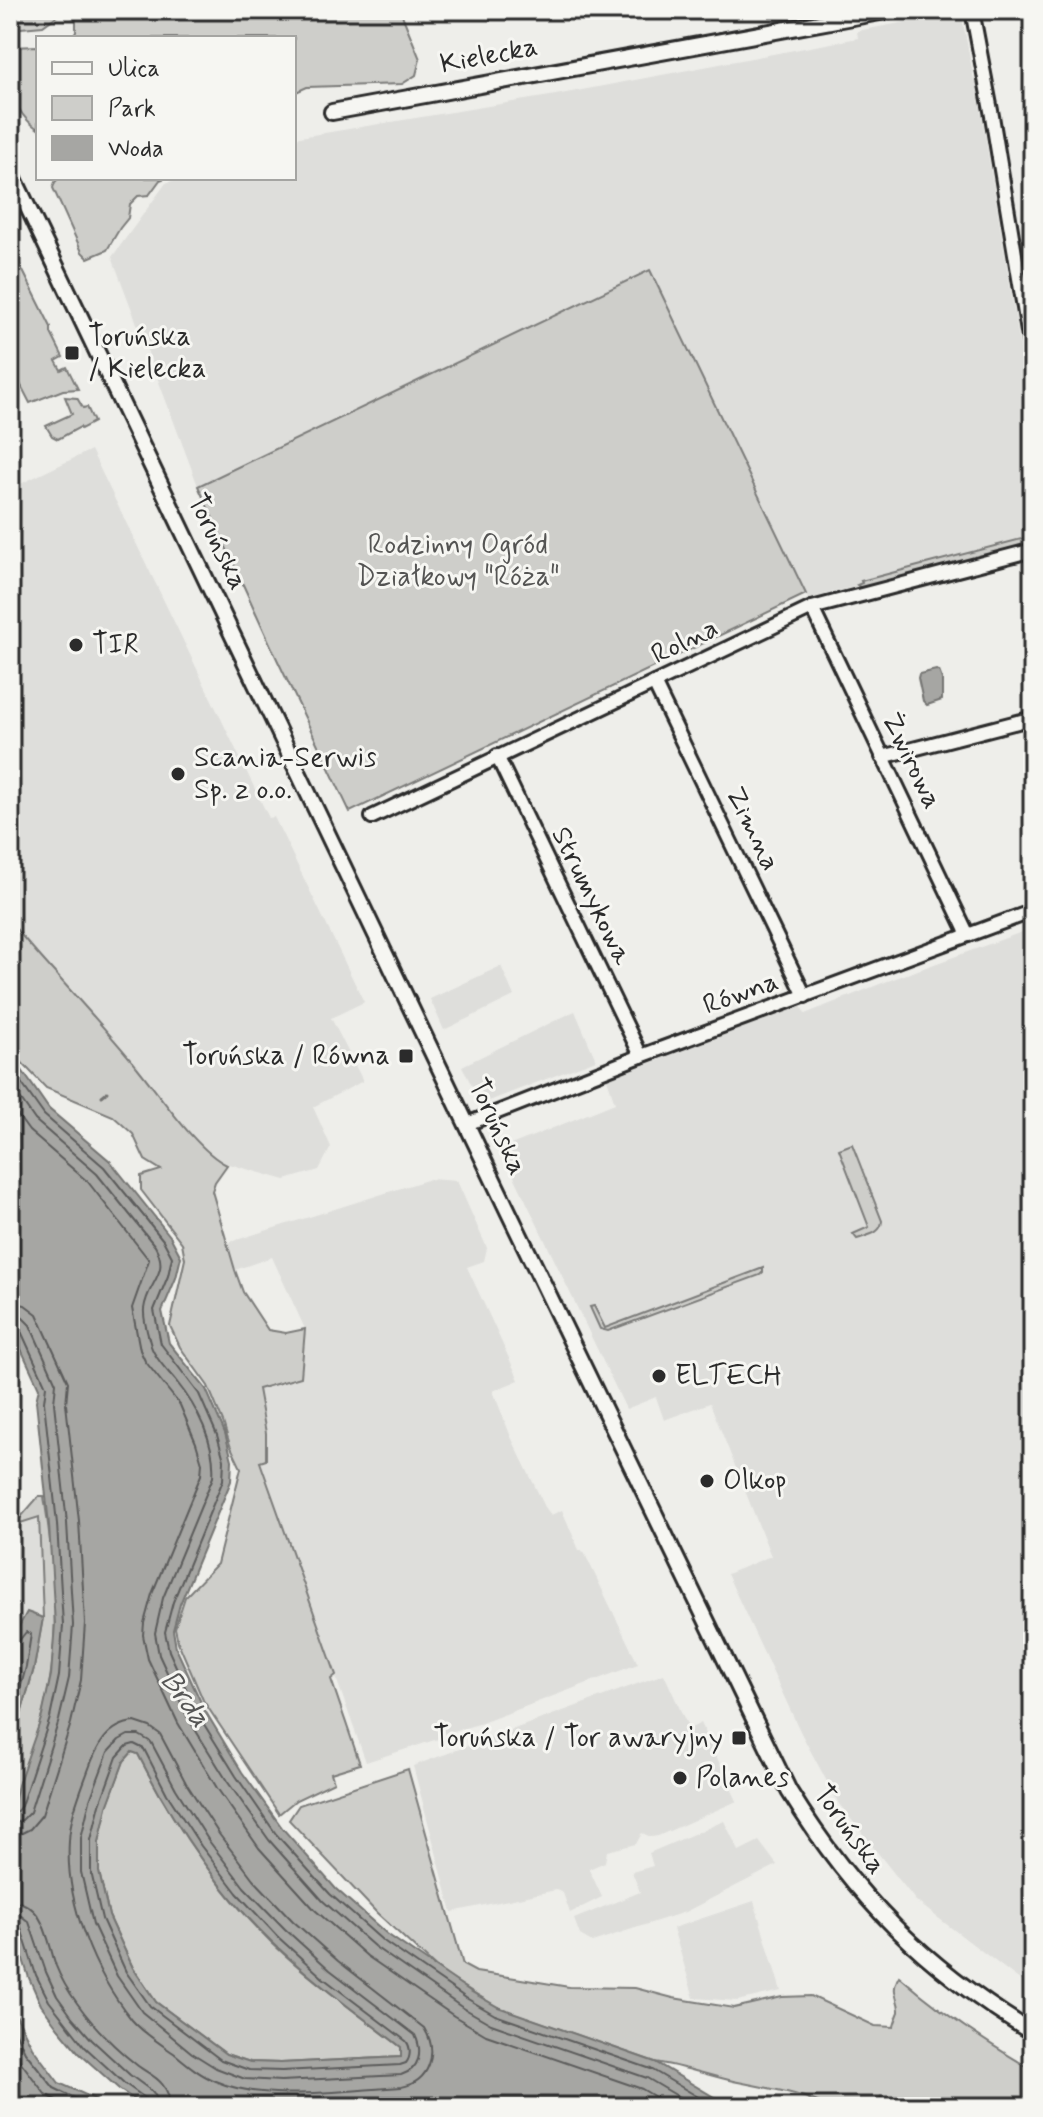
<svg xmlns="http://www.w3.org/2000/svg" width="1043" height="2117" font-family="Mynerve,sans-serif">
  <rect width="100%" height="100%" fill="#eeeeea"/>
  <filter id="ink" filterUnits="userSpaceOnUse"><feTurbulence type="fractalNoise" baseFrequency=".0125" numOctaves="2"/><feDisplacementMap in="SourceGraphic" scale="16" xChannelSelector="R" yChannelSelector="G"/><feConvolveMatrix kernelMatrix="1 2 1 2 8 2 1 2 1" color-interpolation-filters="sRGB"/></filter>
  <g filter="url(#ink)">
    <!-- built -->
    <g fill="#dededb">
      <polygon points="961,12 974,79 976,80 1033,424 1033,540 808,599 650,270 198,486 112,257 166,183 180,178 294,178 294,138 550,96 858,38 857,31"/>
      <polygon points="91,450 269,818 274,817 364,1002 331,1018 363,1081 313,1107 331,1147 319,1170 285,1180 215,1160 191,1134 95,1017 10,922 10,489"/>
      <polygon points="1033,928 1033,1990 916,1901 839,1804 801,1733 727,1574 771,1556 710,1403 664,1420 656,1397 626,1409 501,1149 615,1103 607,1079 801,1006 805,1014 885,982"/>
      <polygon points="501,966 514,996 444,1030 430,999"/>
      <polygon points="575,1011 596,1060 481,1104 462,1066"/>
      <polygon points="430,1179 457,1181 487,1248 484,1261 467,1267 519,1380 493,1391 511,1437 545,1507 551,1515 562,1510 579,1550 584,1552 638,1664 479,1724 443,1734 444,1737 366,1762 259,1462 266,1460 266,1432 258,1389 301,1377 305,1329 272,1257 235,1270 227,1243"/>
      <polygon points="39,1516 43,1618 27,1612 10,1635 10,1529 14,1525"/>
      <polygon points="664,1674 689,1729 701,1723 737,1801 658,1836 651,1837 642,1833 636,1844 607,1851 605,1862 589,1869 602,1897 570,1913 563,1893 556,1890 452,1912 413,1766"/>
      <polygon points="724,1821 739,1851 759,1841 777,1865 685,1912 592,1942 580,1935 574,1919 640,1892 632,1872 653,1866 649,1853"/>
      <polygon points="754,1901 781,1991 737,2001 694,1998 673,1928"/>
    </g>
    <!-- green -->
    <g fill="#cececa" stroke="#7c7c7a" stroke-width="2">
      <polygon points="10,10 400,10 420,59 416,75 402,84 307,87 294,93 294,38 71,38 76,31 76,20 69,14 58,15 43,26 10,29"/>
      <path d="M38 46V129C8 109 10 80 10 47Z"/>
      <polygon points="59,178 165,178 160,180 149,195 138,196 130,204 128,218 120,228 107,250 88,258 82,252 53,188 55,182"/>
      <polygon points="20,265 51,327 51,333 63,357 56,361 61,370 67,367 78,389 63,390 30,403 12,368 10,368 10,270"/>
      <polygon points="650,270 806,594 350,812 277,659 198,486"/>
      <polygon points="65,397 77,398 83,408 87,407 94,422 81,429 80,427 58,439 52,436 46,426 72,414"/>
      <polygon points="1033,536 1033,543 861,588 857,585 862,583 861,581"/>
      <path d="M10 922C50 969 93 1014 132 1061 156 1089 196 1151 227 1165L215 1182 212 1191 235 1270 243 1292 268 1330 286 1333 305 1329 301 1377 258 1389 266 1433V1460L260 1462 336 1675 331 1679 360 1764 331 1773 334 1782 296 1800 279 1814 203 1700 178 1642 175 1628 185 1597 217 1564 241 1468 230 1445 223 1422 208 1386 180 1347 170 1326 185 1259 182 1243 141 1190V1176L161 1170 145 1160 133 1134 113 1116 46 1088 11 1051Z"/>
      <path d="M852 1144 882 1221C881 1234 868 1235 857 1239L853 1234 869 1227 839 1149Z"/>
      <polygon points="763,1268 763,1272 760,1275 608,1331 600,1329 590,1307 594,1306 605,1328"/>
      <path d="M39 1496H44C55 1568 62 1645 42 1716 32 1752 15 1785 10 1822V1753L34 1668 43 1617 39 1517 14 1525Z"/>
      <path d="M132 1752 138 1754C173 1823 216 1888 272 1943 312 1981 357 2013 401 2047V2057L281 2063 250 2062 226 2054 156 2002 133 1968 109 1916 99 1872V1842L107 1806 124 1761Z"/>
      <path d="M408 1769 463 1965 476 1972 515 1978 569 1987 635 1988 673 1998 734 2008 782 1997 811 1996 875 2026 894 2027C894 2025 898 2014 899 2012 900 1997 889 1994 899 1976 940 2012 985 2042 1033 2070V2107H828C798 2091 763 2088 729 2080 704 2074 681 2066 655 2062L497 2007 442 1973 377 1913 289 1820 299 1805Z"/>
    </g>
    <!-- water -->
    <g fill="#a6a6a3" stroke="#757573" stroke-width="2" fill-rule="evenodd">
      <polygon points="936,670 939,671 942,679 942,700 927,705 923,701 918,678 919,674"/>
      <path d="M10 1053 49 1109 110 1161 170 1236 181 1257 176 1278 162 1311 169 1343 206 1389 225 1433 232 1460 231 1481 180 1604 173 1630 176 1648 204 1709 242 1772 283 1829 336 1889 387 1934 470 1991 498 2007 655 2062 714 2097 747 2107H145L119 2089 79 2053 58 2028 41 2005 29 1978 11 1921V1817L18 1785 42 1716 51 1675 55 1624 49 1525 36 1401 39 1388 10 1325ZM132 1752 138 1754C173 1823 216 1888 272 1942 312 1981 357 2013 401 2047V2057L281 2063 250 2062 226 2054 156 2002 133 1968 109 1916 99 1872V1842L107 1807 124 1761Z"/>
      <polygon points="27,1612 43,1618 34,1668 10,1753 10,1642"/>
      <polygon points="10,2003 32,2047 59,2083 95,2099 105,2107 10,2107"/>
    </g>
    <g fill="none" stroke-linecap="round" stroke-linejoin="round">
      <!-- shore -->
      <g stroke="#5c5c5b" stroke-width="2">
        <polyline points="10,1067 44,1115 104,1167 163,1240 172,1257 168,1276 154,1310 161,1344 199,1394 217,1435 224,1460 223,1480 173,1602 165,1632 169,1651 197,1713 236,1776 276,1834 330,1894 382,1940 466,1998 495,2015 651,2069 710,2104 720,2107"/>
        <path d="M10 1084 35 1120 97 1174 155 1246C171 1274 147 1282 144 1309 143 1320 148 1335 151 1346 155 1359 168 1371 176 1381 197 1407 216 1443 213 1477L163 1598 155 1633 159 1655 188 1718 227 1781 269 1840 323 1901 375 1947 460 2006 491 2024 647 2078 696 2107"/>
        <polyline points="10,1105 29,1131 88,1182 149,1260 132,1308 140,1350 145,1361 180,1405 196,1443 202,1463 201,1475 152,1594 144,1623 143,1635 148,1659 178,1723 217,1788 259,1848 315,1910 367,1956 454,2016 486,2035 642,2089 672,2107"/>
        <polyline points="10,1302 25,1305 37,1314 68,1382 66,1404 79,1521 85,1623 81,1680 71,1723 42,1815 30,1829 22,1833 10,1835"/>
        <polyline points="10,1314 22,1317 30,1325 56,1383 54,1403 67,1523 73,1625 69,1678 59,1720 30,1812 22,1820 10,1823"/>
        <polyline points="10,1324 16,1325 20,1329 46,1386 44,1402 57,1524 63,1625 59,1676 50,1718 21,1806 17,1811 10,1812"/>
        <polyline points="10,1644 18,1642 26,1632 31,1634 26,1667 10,1726"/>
        <path d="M135 1722 150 1727 160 1734 186 1783 219 1834 253 1879 293 1921 338 1961 424 2028C439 2052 430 2082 401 2087 346 2090 265 2103 215 2081 200 2075 187 2064 175 2054 161 2044 143 2033 132 2020 94 1973 65 1902 69 1841 70 1817 80 1793 88 1771 96 1748 107 1724 135 1722Z"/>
        <path d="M128 1735H139L151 1742 176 1789 209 1841 244 1887 285 1929 330 1970 415 2035C423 2052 420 2069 401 2075L281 2081 245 2079 216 2068 192 2053 142 2012 117 1976 93 1924 81 1872V1838L90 1800 108 1752 119 1740Z"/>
        <path d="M134 1744 144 1749 167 1794 201 1846 237 1893 278 1937 323 1978 406 2041C411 2047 411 2057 406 2063L400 2065 282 2071 249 2070 221 2060 150 2006 126 1972 102 1919 91 1872V1840L100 1804 117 1757 127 1746Z"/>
        <path d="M10 1901C45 1902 47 1940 56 1966 61 1979 69 1992 77 2003 94 2027 115 2048 138 2066 146 2072 156 2076 162 2084 168 2091 170 2098 170 2107"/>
        <polyline points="10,1913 20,1915 29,1922 46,1972 57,1996 72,2017 92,2040 130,2075 153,2092 157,2099 158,2107"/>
        <polyline points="10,1923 16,1924 21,1928 36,1975 49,2001 85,2047 124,2083 145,2098 148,2107"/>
        <polyline points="10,2020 25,2052 54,2088 93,2107"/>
        <polyline points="10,2043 17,2057 45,2094 69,2107"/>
      </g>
      <!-- stream -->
      <g stroke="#757573" stroke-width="3">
        <polyline points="102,1096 107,1092"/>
        <polyline points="880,2107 881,2097"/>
      </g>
      <!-- minor casing -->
      <g stroke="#2b2b2b" stroke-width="18">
        <g id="minor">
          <polyline points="972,10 992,116 1033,362"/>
          <polyline points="812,608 968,935"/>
          <polyline points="654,683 805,996"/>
          <polyline points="497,756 641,1056"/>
          <polyline points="882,757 1033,718"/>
          <polyline points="372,817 812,608 1033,550"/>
          <polyline points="467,1124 641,1056 1033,911"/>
        </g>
      </g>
      <!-- tertiary casing -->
      <g stroke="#2b2b2b" stroke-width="20">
        <g id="tertiary">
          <polyline points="332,112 891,10"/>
          <path d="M10 170 509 1213 789 1791C855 1898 926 1968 1033 2033"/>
        </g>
      </g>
      <!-- minor -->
      <use href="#minor" stroke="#f6f6f2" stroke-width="12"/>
      <!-- tertiary -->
      <use href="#tertiary" stroke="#f6f6f2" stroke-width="14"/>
    </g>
  </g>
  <!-- markers -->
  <g fill="#2b2b2b" stroke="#f6f6f2" stroke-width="3">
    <rect x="64" y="345" width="16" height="16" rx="4"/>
    <circle cx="76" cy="645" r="8"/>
    <circle cx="178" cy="774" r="8"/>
    <rect x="398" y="1048" width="16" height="16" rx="4"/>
    <circle cx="659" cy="1376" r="8"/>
    <circle cx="707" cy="1481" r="8"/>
    <rect x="731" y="1730" width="16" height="16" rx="4"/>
    <circle cx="680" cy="1778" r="8"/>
  </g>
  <g text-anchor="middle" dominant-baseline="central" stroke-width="6" stroke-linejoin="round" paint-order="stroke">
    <!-- street labels -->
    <g font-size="28" fill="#2b2b2b" stroke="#f6f6f2">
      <text transform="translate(489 56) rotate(-11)">Kielecka</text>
      <text transform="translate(217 542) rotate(64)">Toruńska</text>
      <text transform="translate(685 642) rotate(-26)">Rolna</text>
      <text transform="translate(911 761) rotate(64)">Żwirowa</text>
      <text transform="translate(752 829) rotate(64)">Zimna</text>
      <text transform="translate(591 896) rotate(64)">Strumykowa</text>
      <text transform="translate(741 994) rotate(-20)">Równa</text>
      <text transform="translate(497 1127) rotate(65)">Toruńska</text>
      <text transform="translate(849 1830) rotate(54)">Toruńska</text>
    </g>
    <!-- poi labels -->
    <g font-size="28" fill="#2b2b2b" stroke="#f6f6f2" text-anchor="start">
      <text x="88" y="337">Toruńska<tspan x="88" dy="32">/ Kielecka</tspan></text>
      <text x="92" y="645">TIR</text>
      <text x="194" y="758">Scania-Serwis<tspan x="194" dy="32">Sp. z o.o.</tspan></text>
      <text x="390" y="1056" text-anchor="end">Toruńska / Równa</text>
      <text x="675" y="1376">ELTECH</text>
      <text x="723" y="1481">Olkop</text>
      <text x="723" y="1738" text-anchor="end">Toruńska / Tor awaryjny</text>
      <text x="696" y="1778">Polanes</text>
    </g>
    <!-- park labels -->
    <g font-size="28" fill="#545453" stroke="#f6f6f2">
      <text x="458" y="545">Rodzinny Ogród<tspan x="458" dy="32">Działkowy "Róża"</tspan></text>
    </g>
    <!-- water labels -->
    <g font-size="30" font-style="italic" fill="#565655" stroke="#f6f6f2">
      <text transform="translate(185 1699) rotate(53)">Brda</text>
    </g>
  </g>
  <!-- margin -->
  <rect width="1043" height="2117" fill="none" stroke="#f6f6f2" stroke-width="40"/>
  <rect x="20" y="20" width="1003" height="2077" fill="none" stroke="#2b2b2b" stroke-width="3" filter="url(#ink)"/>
  <!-- legend -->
  <rect x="36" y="36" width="260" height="144" fill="#f6f6f2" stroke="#a5a5a2" stroke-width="2"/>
  <rect x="52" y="62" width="40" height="12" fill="#f6f6f2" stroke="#a5a5a2" stroke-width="2"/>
  <text x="108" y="76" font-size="24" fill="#2b2b2b">Ulica</text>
  <rect x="52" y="96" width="40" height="24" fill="#cececa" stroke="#a5a5a2" stroke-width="2"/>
  <text x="108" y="116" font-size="24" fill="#2b2b2b">Park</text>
  <rect x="52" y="136" width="40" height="24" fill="#a6a6a3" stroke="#a5a5a2" stroke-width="2"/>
  <text x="108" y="156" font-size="24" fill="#2b2b2b">Woda</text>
</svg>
